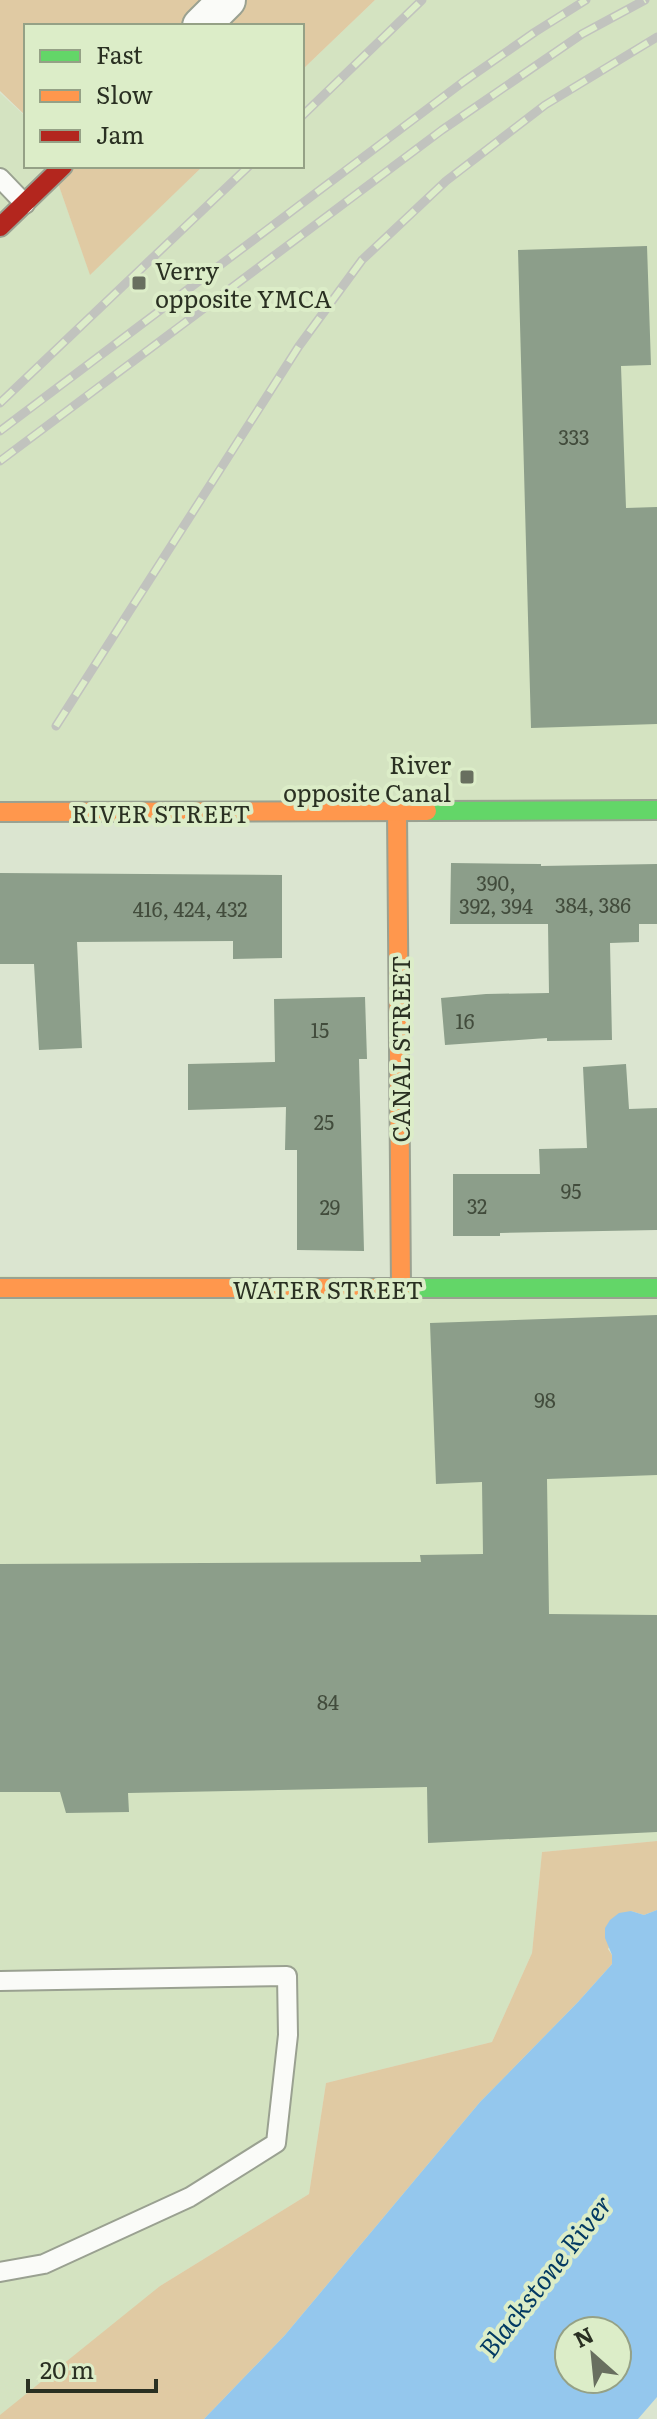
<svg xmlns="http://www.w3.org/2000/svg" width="657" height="2419" font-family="Literata,serif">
  <rect width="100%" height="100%" fill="#dbe5d0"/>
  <!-- built -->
  <g fill="#d4e3c1">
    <polygon points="375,0 657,0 657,816 0,802 0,93 26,117 26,166 52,166 90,274 203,166 302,166 302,70"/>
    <polygon points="0,1276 657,1278 657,1841 542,1852 532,1953 492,2042 326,2083 309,2194 160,2286 25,2419 0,2419"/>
  </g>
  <!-- green -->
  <g fill="#e0caa3">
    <polygon points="0,0 375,0 302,70 302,26 26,26 26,116 0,91"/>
    <polygon points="52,166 203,166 90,275"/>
    <polygon points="657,1841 657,1910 644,1915 631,1911 608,1949 612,1955 612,1964 578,2002 480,2102 285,2335 204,2419 0,2419 0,2415 160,2286 309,2194 326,2083 492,2042 532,1953 542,1852"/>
  </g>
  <!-- water -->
  <path fill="#94c7ed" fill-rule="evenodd" d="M657 1910V2397L638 2419H204L285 2335 480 2102 578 2002 612 1964V1955L605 1938V1928L610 1920 619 1913 631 1911 644 1915ZM569 2331H617V2379H569Z"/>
  <!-- building -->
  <g fill="#8c9e8a">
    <polygon points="647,246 651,365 621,366 626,508 657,507 657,724 531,728 518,250"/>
    <polygon points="451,863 541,864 541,866 657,864 657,924 639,924 639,942 610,943 612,1040 547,1041 547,1038 445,1045 441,998 486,994 549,993 548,924 450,924"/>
    <polygon points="0,873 282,875 282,958 233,959 233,941 77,942 82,1048 39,1050 34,964 0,964"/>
    <polygon points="365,997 367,1059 359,1059 364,1251 297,1250 297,1150 285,1150 286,1107 188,1110 188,1064 275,1062 274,999"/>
    <polygon points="626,1064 629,1109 657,1108 657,1230 500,1233 500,1236 453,1236 453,1174 540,1174 539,1149 587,1148 583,1067"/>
    <polygon points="657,1315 657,1475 547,1479 549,1614 657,1615 657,1832 428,1843 427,1787 128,1793 129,1812 66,1813 60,1792 0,1792 0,1564 421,1562 420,1555 483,1554 482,1482 436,1484 430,1323"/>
  </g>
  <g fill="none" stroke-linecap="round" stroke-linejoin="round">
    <!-- lane casing -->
    <g stroke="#9aa191" stroke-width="22">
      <g id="lane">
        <polyline points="0,178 25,204"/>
        <polyline points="0,1981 287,1976 288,2035 276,2143 190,2197 44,2264 0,2272"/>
      </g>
    </g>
    <!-- street casing -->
    <g stroke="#9aa191" stroke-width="40">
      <polyline id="street" points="201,26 227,0"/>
    </g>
    <!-- fast casing -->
    <g stroke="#9aa191" stroke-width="22">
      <g id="fast">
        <polyline points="427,811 657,810"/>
        <polyline points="384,1288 657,1288"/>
      </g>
    </g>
    <!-- slow casing -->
    <g stroke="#9aa191" stroke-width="22">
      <g id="slow">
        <polyline points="397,811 401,1288"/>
        <polyline points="0,812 427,811"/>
        <polyline points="0,1288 384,1288"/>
      </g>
    </g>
    <!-- jam casing -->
    <g stroke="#9aa191" stroke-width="22">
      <polyline id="jam" points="0,227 63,166"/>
    </g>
    <!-- lane -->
    <use href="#lane" stroke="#fafbf8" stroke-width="18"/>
    <!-- street -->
    <use href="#street" stroke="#fafbf8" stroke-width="36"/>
    <!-- fast -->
    <use href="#fast" stroke="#63d668" stroke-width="18"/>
    <!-- slow -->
    <use href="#slow" stroke="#ff974d" stroke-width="18"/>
    <!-- jam -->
    <use href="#jam" stroke="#b3261e" stroke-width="18"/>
    <!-- rail casing -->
    <g stroke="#c1c3be" stroke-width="9">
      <g id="rail">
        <polyline points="302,116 422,0"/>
        <polyline points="0,403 249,166"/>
        <polyline points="0,431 463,82 535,32 586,0"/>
        <polyline points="0,461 442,130 582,34 645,0"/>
        <polyline points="56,726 299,346 362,260 446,181 545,105 657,37"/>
      </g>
    </g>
    <!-- rail -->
    <use href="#rail" stroke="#dcedc8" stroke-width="6" stroke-dasharray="18" stroke-linecap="butt"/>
  </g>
  <!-- markers -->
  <g fill="#686f5f" stroke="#dcedc8" stroke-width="3">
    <rect x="131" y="275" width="16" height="16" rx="4"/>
    <rect x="459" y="769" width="16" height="16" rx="4"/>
  </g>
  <g text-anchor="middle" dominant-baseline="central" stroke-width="8" stroke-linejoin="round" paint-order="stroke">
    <!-- number labels -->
    <g font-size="20" fill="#424c3c">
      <text x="574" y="436">333</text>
      <text x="496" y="882">390,<tspan x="496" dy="23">392, 394</tspan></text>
      <text x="593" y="904">384, 386</text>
      <text x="190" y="908">416, 424, 432</text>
      <text x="465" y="1020">16</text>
      <text x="320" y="1029">15</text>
      <text x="324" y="1121">25</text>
      <text x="571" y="1190">95</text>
      <text x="477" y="1205">32</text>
      <text x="330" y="1206">29</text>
      <text x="545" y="1399">98</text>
      <text x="328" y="1701">84</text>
    </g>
    <!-- poi labels -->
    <g font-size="24" fill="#2a3022" stroke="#dcedc8" text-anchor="start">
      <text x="155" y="269">Verry<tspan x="155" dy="28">opposite YMCA</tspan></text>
      <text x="451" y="763" text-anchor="end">River<tspan x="451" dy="28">opposite Canal</tspan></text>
    </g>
    <!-- street labels -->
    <g font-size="24" fill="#2a3022" stroke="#dcedc8">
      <text x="161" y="812">RIVER STREET</text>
      <text transform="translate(399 1049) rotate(-90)">CANAL STREET</text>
      <text x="328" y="1288">WATER STREET</text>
    </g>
    <!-- water labels -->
    <g font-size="26" font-style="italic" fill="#033a62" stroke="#dcedc8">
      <text transform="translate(544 2275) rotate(-52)">Blackstone River</text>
    </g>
  </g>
  <!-- legend -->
  <rect x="24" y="24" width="280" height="144" fill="#dcedc8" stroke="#95a186" stroke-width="2"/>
  <rect x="40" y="50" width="40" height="12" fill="#63d668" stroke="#95a186" stroke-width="2"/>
  <text x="96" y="64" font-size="24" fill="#2a3022">Fast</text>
  <rect x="40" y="90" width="40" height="12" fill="#ff974d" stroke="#95a186" stroke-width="2"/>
  <text x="96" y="104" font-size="24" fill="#2a3022">Slow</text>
  <rect x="40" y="130" width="40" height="12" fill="#b3261e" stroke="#95a186" stroke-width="2"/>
  <text x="96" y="144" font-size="24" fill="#2a3022">Jam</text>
  <!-- north arrow -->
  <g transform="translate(593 2355) rotate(333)"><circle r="38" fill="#dcedc8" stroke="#95a186" stroke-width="2"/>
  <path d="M0-6L14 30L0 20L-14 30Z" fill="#686f5f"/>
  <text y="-12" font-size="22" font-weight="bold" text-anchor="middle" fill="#2a3022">N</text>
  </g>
  <!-- scale -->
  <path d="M28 2379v12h128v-12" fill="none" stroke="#2a3022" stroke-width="4"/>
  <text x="40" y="2379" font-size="24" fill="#2a3022" stroke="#dcedc8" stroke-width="6" paint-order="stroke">20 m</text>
</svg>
